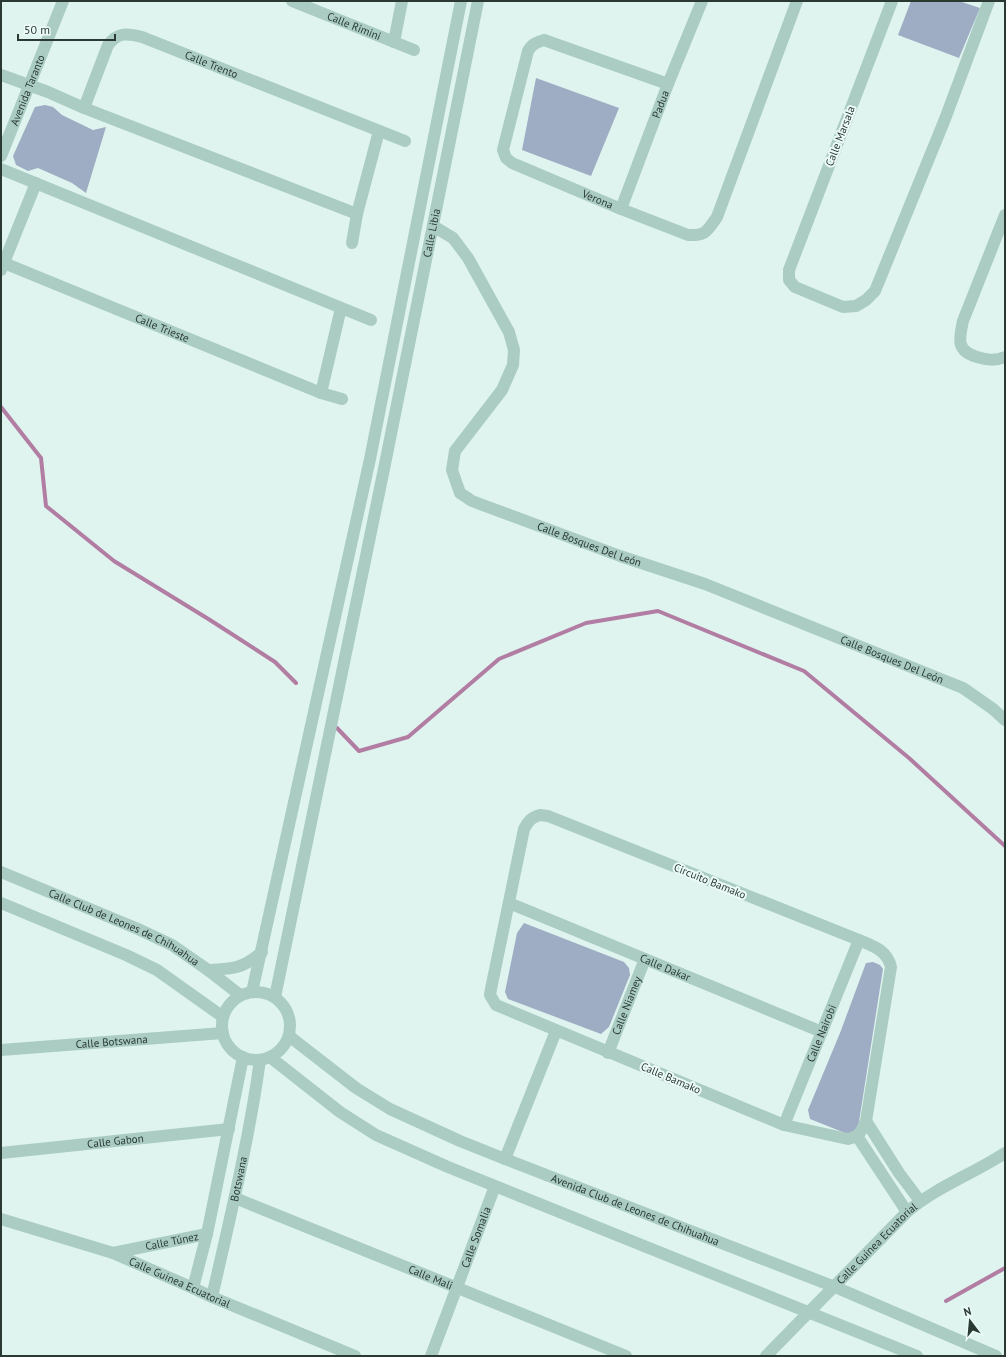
<svg xmlns="http://www.w3.org/2000/svg" width="1006" height="1357" font-family="'PT Sans',sans-serif">
  <rect width="100%" height="100%" fill="#dff4ef"/>
  <!-- green -->
  <g fill="#9eadc3">
    <polygon points="911,1 959,1 980,8 959,58 898,35"/>
    <polygon points="536,78 619,108 591,176 522,150"/>
    <polygon points="45,105 53,107 62,115 93,130 106,127 86,193 72,183 38,168 28,171 16,165 13,156 35,107"/>
    <polygon points="524,923 624,962 629,968 630,975 609,1027 601,1034 508,999 505,992 517,933"/>
    <polygon points="873,962 880,965 883,969 858,1128 850,1135 810,1119 808,1110 840,1033 866,963"/>
  </g>
  <g fill="none" stroke-linecap="round" stroke-linejoin="round">
    <!-- stream -->
    <g stroke="#b27da2" stroke-width="4">
      <polyline points="1,407 41,458 46,506 114,561 210,620 275,662 296,683"/>
      <polyline points="337,728 359,751 408,737 499,659 586,623 658,611 804,671 909,758 1005,846"/>
      <polyline points="946,1301 1005,1268"/>
    </g>
    <!-- minor -->
    <g stroke="#aaccc3" stroke-width="12">
      <path id="s1" d="M292 1 414 50"/>
      <polyline points="892,1 789,270 789,280 795,287 843,307 856,306 866,300 875,291 945,119 989,1"/>
      <polyline points="394,42 402,1"/>
      <polyline points="1,75 48,92 84,108 357,214"/>
      <path id="s2" d="M668 84 544 40C537 42 532 44 528 51L503 150 506 158 512 163 621 209 688 235C706 236 707 231 717 217L797 1"/>
      <path id="s3" d="M84 108 108 45C118 32 127 33 142 37L405 141"/>
      <path id="s4" d="M1 156 63 1"/>
      <polyline points="1,169 371,320"/>
      <path id="s5" d="M621 209 668 84 702 1"/>
      <path d="M1005 215 963 321C959 339 956 351 977 357 987 360 995 361 1005 357"/>
      <path id="s6" d="M433 226 453 238 468 258 509 332 514 350 513 365 502 390 455 451 452 470 460 493 472 501 620 556 705 584 963 688 993 709 1005 720"/>
      <polyline points="352,243 357,214 379,131"/>
      <path id="s7" d="M4 263 321 393 342 399"/>
      <polyline points="1,270 36,183"/>
      <polyline points="321,393 341,308"/>
      <path d="M540 815 548 816 859 940C873 946 887 950 891 967L866 1121C861 1132 860 1136 848 1139L784 1125 496 1005 490 995 491 989 524 829C528 821 532 817 540 815Z"/>
      <path id="s8" d="M1 872 138 929 172 945 208 970 240 995"/>
      <polyline points="1,903 126,955 157,970 223,1017"/>
      <path id="s9" d="M509 903 822 1032"/>
      <path d="M208 970C233 969 242 969 262 952"/>
      <circle cx="256" cy="1026" r="34"/>
      <polyline points="252,992 370,459 461,1"/>
      <path id="s10" d="M275 997 385 464 478 1"/>
      <path id="s11" d="M289 1036 356 1088 390 1109 460 1141 505 1159 835 1287 996 1356"/>
      <path id="s12" d="M1 1050 223 1033"/>
      <path id="s13" d="M608 1053 645 959"/>
      <polyline points="270,1057 340,1112 376,1135 448,1167 917,1356"/>
      <polyline points="866,1121 899,1173 920,1201"/>
      <path id="s14" d="M784 1125 859 940"/>
      <polyline points="857,1136 907,1212"/>
      <path id="s15" d="M1 1153 229 1129"/>
      <polyline points="505,1159 556,1031"/>
      <path id="s16" d="M235 1198 626 1356"/>
      <path id="s17" d="M1 1219 113 1253 193 1288 212 1297 355 1356"/>
      <path id="s18" d="M113 1253 207 1234"/>
      <polyline points="193,1288 207,1234 243,1057"/>
      <path id="s19" d="M212 1297C230 1218 249 1140 260 1060"/>
      <path id="s20" d="M431 1356 495 1186"/>
      <path id="s21" d="M766 1356 907 1212C936 1187 973 1174 1005 1153"/>
    </g>
  </g>
  <g text-anchor="middle" dominant-baseline="central" stroke-width="4" stroke-linejoin="round" paint-order="stroke">
    <!-- street labels -->
    <g font-size="11" fill="#2a3a33" stroke="#ecfbf8">
      <text stroke="none"><textPath href="#s1" startOffset="67">Calle Rimini</textPath></text>
      <text stroke="none"><textPath href="#s3" startOffset="180">Calle Trento</textPath></text>
      <text stroke="none"><textPath href="#s4" startOffset="71">Avenida Taranto</textPath></text>
      <text stroke="none"><textPath href="#s5" startOffset="112">Padua</textPath></text>
      <text transform="translate(840 136) rotate(-69)">Calle Marsala</text>
      <text stroke="none"><textPath href="#s2" startOffset="363">Verona</textPath></text>
      <text stroke="none"><textPath href="#s10" startOffset="780">Calle Libia</textPath></text>
      <text stroke="none"><textPath href="#s7" startOffset="171">Calle Trieste</textPath></text>
      <text stroke="none"><textPath href="#s6" startOffset="454">Calle Bosques Del León</textPath></text>
      <text stroke="none"><textPath href="#s6" startOffset="778">Calle Bosques Del León</textPath></text>
      <text transform="translate(710 881) rotate(22)">Circuito Bamako</text>
      <text stroke="none"><textPath href="#s8" startOffset="135">Calle Club de Leones de Chihuahua</textPath></text>
      <text stroke="none"><textPath href="#s9" startOffset="169">Calle Dakar</textPath></text>
      <text stroke="none"><textPath href="#s13" startOffset="51">Calle Niamey</textPath></text>
      <text stroke="none"><textPath href="#s14" startOffset="99">Calle Nairobi</textPath></text>
      <text stroke="none"><textPath href="#s12" startOffset="111">Calle Botswana</textPath></text>
      <text transform="translate(671 1078) rotate(23)">Calle Bamako</text>
      <text stroke="none"><textPath href="#s15" startOffset="115">Calle Gabon</textPath></text>
      <text stroke="none"><textPath href="#s19" startOffset="121">Botswana</textPath></text>
      <text stroke="none"><textPath href="#s11" startOffset="390">Avenida Club de Leones de Chihuahua</textPath></text>
      <text stroke="none"><textPath href="#s20" startOffset="127">Calle Somalia</textPath></text>
      <text stroke="none"><textPath href="#s18" startOffset="60">Calle Túnez</textPath></text>
      <text stroke="none"><textPath href="#s21" startOffset="158">Calle Guinea Ecuatorial</textPath></text>
      <text stroke="none"><textPath href="#s16" startOffset="211">Calle Mali</textPath></text>
      <text stroke="none"><textPath href="#s17" startOffset="190">Calle Guinea Ecuatorial</textPath></text>
    </g>
  </g>
  <!-- border -->
  <rect width="1006" height="1357" fill="none" stroke="#2a3a33" stroke-width="4"/>
  <!-- north arrow -->
  <g transform="translate(970 1321) rotate(344)" stroke="#ecfbf8" stroke-width="3" paint-order="stroke">
  <path d="M0-3L7 15L0 10L-7 15Z" fill="#2a3a33"/>
  <text y="-6" font-size="11" font-weight="bold" text-anchor="middle" fill="#2a3a33">N</text>
  </g>
  <!-- scale -->
  <path d="M18 34v6h97v-6" fill="none" stroke="#2a3a33" stroke-width="2"/>
  <text x="24" y="34" font-size="12" fill="#2a3a33" stroke="#ecfbf8" stroke-width="3" paint-order="stroke">50 m</text>
</svg>
